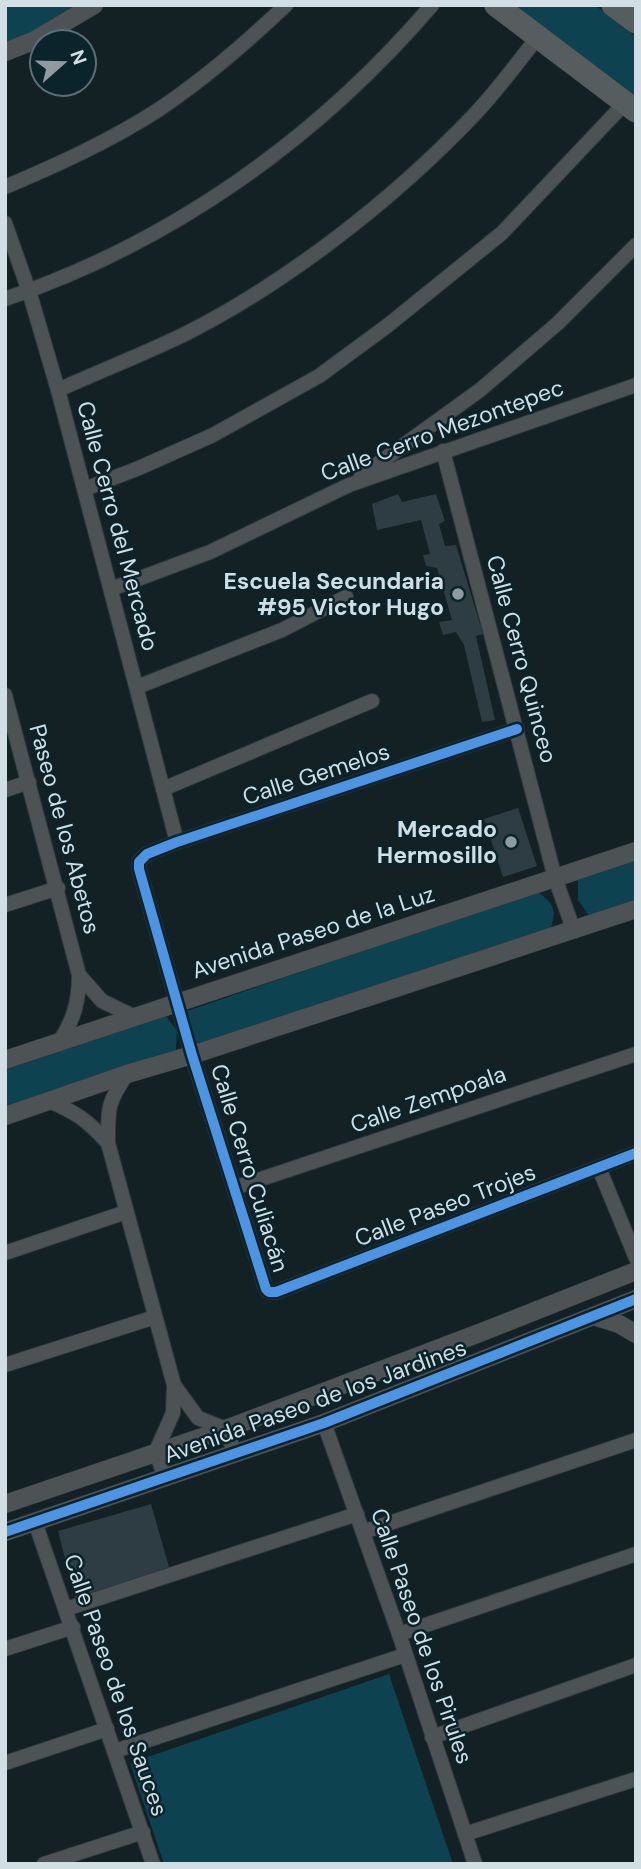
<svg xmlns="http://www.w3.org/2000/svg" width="641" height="1869" font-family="'DM Sans',sans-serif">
  <rect width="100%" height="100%" fill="#132024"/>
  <!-- green -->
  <g fill="#0d4250">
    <polygon points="5,5 81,5 33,33 5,45"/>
    <polygon points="503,5 595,5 636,37 636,105"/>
    <polygon points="636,860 636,902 590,917 578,900 578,879"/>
    <path d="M537 891C556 905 557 912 549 933L197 1044 187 1011Z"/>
    <polygon points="166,1016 177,1031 176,1050 5,1106 5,1070"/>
    <polygon points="389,1674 453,1864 164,1864 130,1763"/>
  </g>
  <!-- building -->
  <g fill="#2e3c44">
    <polygon points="398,494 402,502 436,494 445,521 439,524 445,546 456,545 483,634 476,636 495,720 482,722 464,645 456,632 443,635 439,622 452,620 437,568 426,566 423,555 430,554 421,520 377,530 372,504"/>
    <polygon points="518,808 537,866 503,877 484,819"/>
    <polygon points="151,1504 169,1567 76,1602 58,1531"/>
  </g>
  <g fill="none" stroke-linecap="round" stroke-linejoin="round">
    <!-- minor casing -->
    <g stroke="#2f3a3d" stroke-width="16">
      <g id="minor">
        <path d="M5 187C57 165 110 141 158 110 203 80 246 43 286 5"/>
        <polyline points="5,223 29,291 58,390 177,842"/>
        <path d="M5 299C173 242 318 138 432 5"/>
        <path d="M58 390C100 371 144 354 185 334 288 282 394 199 474 115 497 91 517 63 538 37"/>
        <polyline points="443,451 555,878 574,931"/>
        <polyline points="361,476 480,390 558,323 636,245"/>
        <polyline points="85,489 139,468 213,435 319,376 387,326 502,233 625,103"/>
        <polyline points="111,589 210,552 349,485 636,385"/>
        <polyline points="137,687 282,630 346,597"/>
        <path d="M5 695 79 975C79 1001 74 1019 60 1041"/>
        <polyline points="517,729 177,842 147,854 139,862 139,869 192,1055 266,1289 269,1292 276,1292 636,1153"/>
        <polyline points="163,789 372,701"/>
        <polyline points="5,790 29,782"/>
        <polyline points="5,905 58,888"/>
        <polyline points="79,975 102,1001 135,1017"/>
        <path d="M127 1074C107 1103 108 1109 108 1143L174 1385 198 1418 226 1429 235 1454"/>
        <path d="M47 1100C77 1113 86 1119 108 1143"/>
        <polyline points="599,1168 636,1258"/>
        <polyline points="234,1188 636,1054"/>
        <polyline points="5,1253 126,1212"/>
        <polyline points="5,1365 155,1317"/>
        <polyline points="324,1423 399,1634 475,1864"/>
        <polyline points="165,1479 156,1451 173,1413 174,1385"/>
        <polyline points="35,1522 153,1864"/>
        <polyline points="363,1532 636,1440"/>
        <polyline points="66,1609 357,1514"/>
        <polyline points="399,1634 636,1554"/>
        <polyline points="5,1649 73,1627"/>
        <polyline points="432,1737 636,1665"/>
        <polyline points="115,1751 405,1655"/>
        <polyline points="5,1763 107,1729"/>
        <polyline points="465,1834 636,1779"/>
        <polyline points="44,1864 143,1832"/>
      </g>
    </g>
    <!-- tertiary casing -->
    <g stroke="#2f3a3d" stroke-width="19">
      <g id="tertiary">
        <polyline points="5,52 33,41 94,5"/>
        <polyline points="5,1060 636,851"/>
        <polyline points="5,1116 127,1074 192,1055 636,909"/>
        <polyline points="593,1316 619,1324 636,1334"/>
        <polyline points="5,1504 226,1429 482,1332 636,1271"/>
        <polyline points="5,1532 324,1423 636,1299"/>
      </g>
    </g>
    <!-- primary casing -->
    <g stroke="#2f3a3d" stroke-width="24">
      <g id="primary">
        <polyline points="496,5 636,111"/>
        <polyline points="613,5 636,22"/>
      </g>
    </g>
    <!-- minor -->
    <use href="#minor" stroke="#4d5355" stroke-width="14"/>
    <!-- tertiary -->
    <use href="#tertiary" stroke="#4d5355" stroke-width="18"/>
    <!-- primary -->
    <use href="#primary" stroke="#565d5e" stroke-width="23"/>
    <!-- cycleway casing -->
    <g stroke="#0b242c" stroke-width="15">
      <g id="cycleway">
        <polyline points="517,729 177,842 147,854 139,862 139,869 192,1055 266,1289 269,1292 276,1292 636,1153"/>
        <polyline points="5,1532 324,1423 636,1299"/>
      </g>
    </g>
    <!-- cycleway -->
    <use href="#cycleway" stroke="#4d94e3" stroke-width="10"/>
  </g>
  <!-- markers -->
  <g fill="#8e9ca1" stroke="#0b242c" stroke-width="2.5">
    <circle cx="458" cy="594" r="7"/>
    <circle cx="511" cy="842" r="7"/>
  </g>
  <g text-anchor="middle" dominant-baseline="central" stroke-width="5" stroke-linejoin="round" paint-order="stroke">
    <!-- street labels -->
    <g font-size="23" fill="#d1dfe5" stroke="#0b242c">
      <text transform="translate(442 430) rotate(-20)">Calle Cerro Mezontepec</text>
      <text transform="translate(118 526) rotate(75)">Calle Cerro del Mercado</text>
      <text transform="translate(522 659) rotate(75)">Calle Cerro Quinceo</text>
      <text transform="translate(316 774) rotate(-18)">Calle Gemelos</text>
      <text transform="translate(65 829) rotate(75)">Paseo de los Abetos</text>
      <text transform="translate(313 932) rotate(-18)">Avenida Paseo de la Luz</text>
      <text transform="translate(428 1099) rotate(-19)">Calle Zempoala</text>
      <text transform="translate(250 1168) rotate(73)">Calle Cerro Culiacán</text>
      <text transform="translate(445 1205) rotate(-21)">Calle Paseo Trojes</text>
      <text transform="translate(315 1401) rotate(-20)">Avenida Paseo de los Jardines</text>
      <text transform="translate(422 1636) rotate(71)">Calle Paseo de los Pirules</text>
      <text transform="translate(116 1685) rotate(71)">Calle Paseo de los Sauces</text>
    </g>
    <!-- poi labels -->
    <g font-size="23" font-weight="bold" fill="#d1dfe5" stroke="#0b242c" text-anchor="end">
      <text x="444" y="581">Escuela Secundaria<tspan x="444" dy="26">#95 Victor Hugo</tspan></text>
      <text x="497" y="829">Mercado<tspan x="497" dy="26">Hermosillo</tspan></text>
    </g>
  </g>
  <!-- border -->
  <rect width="641" height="1869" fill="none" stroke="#d1dfe5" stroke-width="14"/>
  <!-- north arrow -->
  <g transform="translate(63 63) rotate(70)"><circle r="33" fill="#0b242c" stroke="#5a6f76" stroke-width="2"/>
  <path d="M0-5L12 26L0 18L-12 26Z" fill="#8e9ca1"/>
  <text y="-10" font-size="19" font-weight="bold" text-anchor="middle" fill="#d1dfe5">N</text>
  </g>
</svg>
